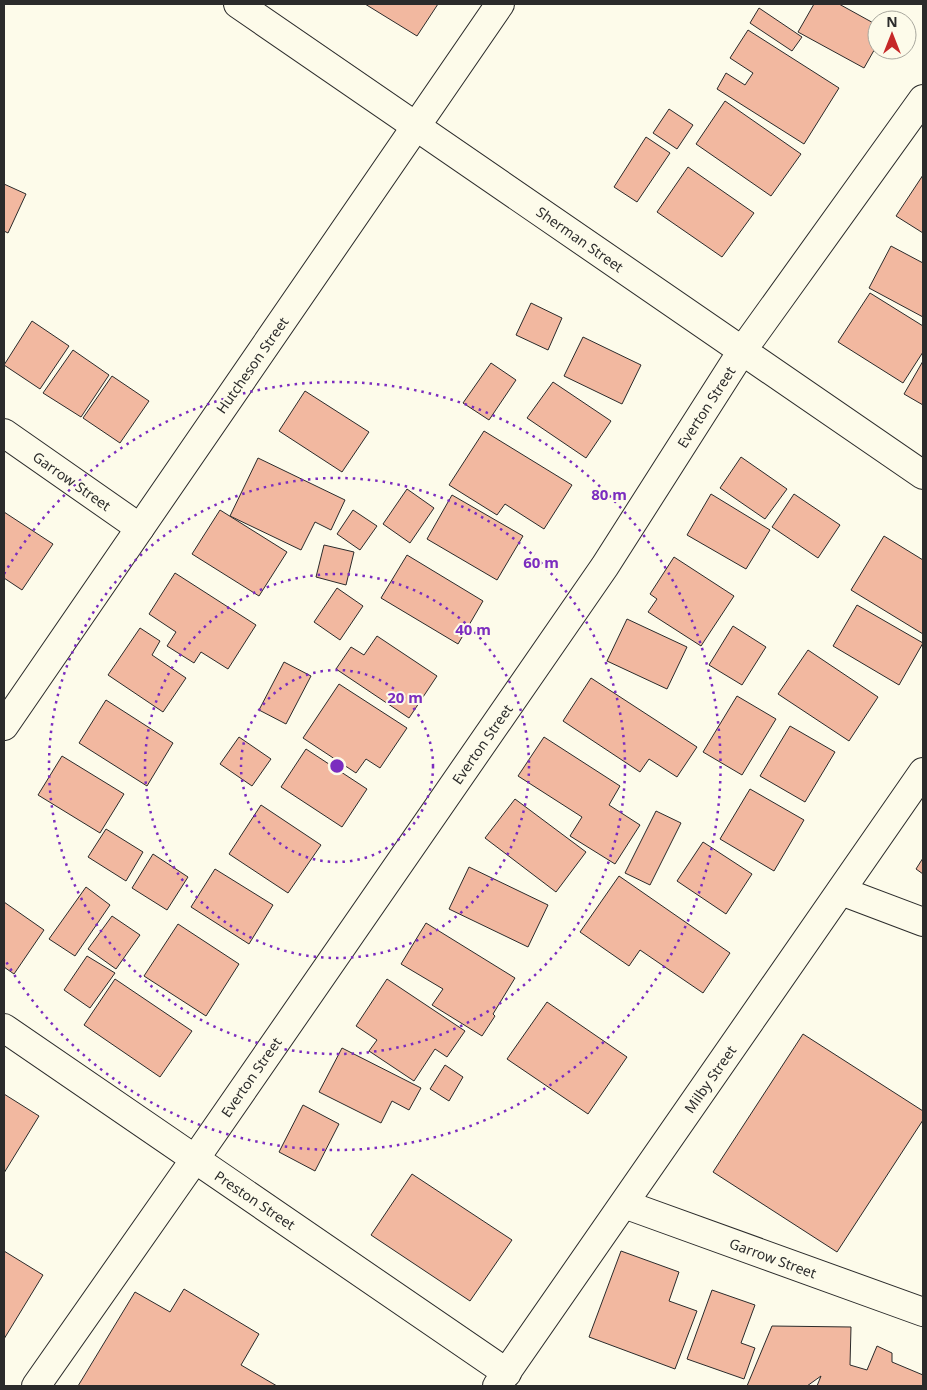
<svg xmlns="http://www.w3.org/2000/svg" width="927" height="1390" font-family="'Noto Sans',sans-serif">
  <rect width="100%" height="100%" fill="#fdfbea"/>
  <!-- building -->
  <g fill="#f2b8a0" stroke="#2b2b2b">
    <polygon points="365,4 438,4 417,36"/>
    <polygon points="814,4 839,4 877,25 877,45 864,68 798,32"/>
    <polygon points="759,8 802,37 792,51 750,23"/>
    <polygon points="748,30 839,88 804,144 717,89 726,73 745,85 753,73 730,58"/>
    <polygon points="725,101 801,154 771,196 696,144"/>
    <polygon points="669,109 693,125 677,149 653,133"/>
    <polygon points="646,137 670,153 637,202 614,187"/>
    <polygon points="688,167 754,213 722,257 657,212"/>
    <polygon points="923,175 923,233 896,216"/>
    <polygon points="4,184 26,194 8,233 4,231"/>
    <polygon points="891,246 923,263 923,317 869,288"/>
    <polygon points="870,293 923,326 923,352 903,383 838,342"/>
    <polygon points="531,303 562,318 548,350 516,335"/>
    <polygon points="32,321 69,346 40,389 4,365"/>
    <polygon points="583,337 641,365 622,404 564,376"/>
    <polygon points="73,350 109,375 81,417 43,393"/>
    <polygon points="923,361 923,405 904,394"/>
    <polygon points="491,363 516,380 489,420 463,403"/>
    <polygon points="112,376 149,401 120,443 83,418"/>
    <polygon points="553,382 611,421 586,458 527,418"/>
    <polygon points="305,391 369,432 342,472 279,431"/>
    <polygon points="484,431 572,485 544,529 505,504 497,515 449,485"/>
    <polygon points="741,457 787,489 765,519 720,488"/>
    <polygon points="258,458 345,500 331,530 315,522 301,550 230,516"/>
    <polygon points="407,489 434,508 410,543 383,524"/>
    <polygon points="711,494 770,530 746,569 687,535"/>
    <polygon points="794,494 840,525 818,558 772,527"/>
    <polygon points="452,495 523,536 497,580 427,539"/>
    <polygon points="220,510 287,552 259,596 192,554"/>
    <polygon points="353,510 377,526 360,550 337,534"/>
    <polygon points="4,512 53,544 22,590 4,578"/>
    <polygon points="884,536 923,560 923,634 851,590"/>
    <polygon points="324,545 354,552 346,585 316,577"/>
    <polygon points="407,555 483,601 458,644 381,598"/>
    <polygon points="674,557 734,596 701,646 648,612 657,599 650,594"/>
    <polygon points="175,573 256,625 228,669 201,652 194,663 167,646 176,632 149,614"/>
    <polygon points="337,588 363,606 340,640 314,622"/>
    <polygon points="857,605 923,643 899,685 833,646"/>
    <polygon points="627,619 687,647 667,689 607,661"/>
    <polygon points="733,626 766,647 742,685 709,665"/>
    <polygon points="140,628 160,641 152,655 186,678 163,712 108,675"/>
    <polygon points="377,636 437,676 409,718 336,669 351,647 364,655"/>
    <polygon points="808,650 878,697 849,741 778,694"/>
    <polygon points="284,662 311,676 286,724 259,710"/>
    <polygon points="591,678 697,747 677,777 649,759 640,772 563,721"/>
    <polygon points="339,684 407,728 380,768 366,759 356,773 303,738"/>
    <polygon points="737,696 776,719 742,775 703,752"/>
    <polygon points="106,700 173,743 147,786 79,743"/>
    <polygon points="790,726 835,752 805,802 760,776"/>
    <polygon points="239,737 271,759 252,786 220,764"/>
    <polygon points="544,737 620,786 609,805 640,825 615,864 570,836 582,817 518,776"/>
    <polygon points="306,749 367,789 342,827 281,787"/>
    <polygon points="62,756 124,794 100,833 38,795"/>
    <polygon points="750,789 804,820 774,871 720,839"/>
    <polygon points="515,799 586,852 556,892 485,838"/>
    <polygon points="261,805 321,845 288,893 229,854"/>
    <polygon points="656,811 681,823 650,885 625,873"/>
    <polygon points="106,829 143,852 126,881 88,857"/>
    <polygon points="703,842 752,874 726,914 677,881"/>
    <polygon points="153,854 188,877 167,910 132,888"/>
    <polygon points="923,858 923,874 916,869"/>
    <polygon points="469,867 548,905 528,947 449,909"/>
    <polygon points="215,869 273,905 249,944 191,907"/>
    <polygon points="619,876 730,953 703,993 640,950 629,966 580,932"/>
    <polygon points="86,887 110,905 75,956 49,939"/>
    <polygon points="4,902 44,930 14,974 4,967"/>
    <polygon points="112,916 140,935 116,969 88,949"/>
    <polygon points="426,923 515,978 493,1014 495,1016 482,1036 432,1005 443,989 401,964"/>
    <polygon points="178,924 239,964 206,1016 144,976"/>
    <polygon points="87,956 115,973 90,1008 64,990"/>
    <polygon points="115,979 192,1031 160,1077 84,1025"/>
    <polygon points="387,979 465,1031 447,1057 435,1049 414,1081 369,1051 377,1040 356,1026"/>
    <polygon points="547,1002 627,1057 588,1114 507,1059"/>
    <polygon points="803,1034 923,1111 923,1120 837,1252 713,1172"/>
    <polygon points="342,1048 421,1088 409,1110 392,1101 381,1123 319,1092"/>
    <polygon points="445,1065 463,1077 449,1101 430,1089"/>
    <polygon points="4,1094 39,1116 4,1173"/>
    <polygon points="303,1105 339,1124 315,1171 279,1152"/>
    <polygon points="412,1174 512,1240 470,1301 371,1235"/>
    <polygon points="4,1251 43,1275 4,1339"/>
    <polygon points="621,1251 679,1272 669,1301 697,1311 675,1369 589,1337"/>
    <polygon points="184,1289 259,1334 241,1365 277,1386 78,1386 135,1292 170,1312"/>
    <polygon points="712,1290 755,1305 741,1343 755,1348 744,1379 687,1359"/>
    <polygon points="772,1326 851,1327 850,1365 867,1370 877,1346 892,1353 892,1362 923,1375 923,1386 817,1386 821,1376 807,1386 747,1386"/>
  </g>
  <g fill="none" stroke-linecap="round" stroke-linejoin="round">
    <!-- minor casing -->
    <g stroke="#2b2b2b" stroke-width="30">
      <g id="minor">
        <polyline points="238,4 923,475"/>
        <polyline points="4,433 140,528"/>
        <polyline points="4,726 500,4"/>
        <polyline points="841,891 923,922"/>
        <polyline points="4,1028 507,1373"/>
        <polyline points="624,1204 923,1312"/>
        <polyline points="36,1386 195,1159 605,566 742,351 923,99"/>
        <polyline points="497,1386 923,772"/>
      </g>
    </g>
    <!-- minor -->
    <use href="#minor" stroke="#fdfbea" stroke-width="28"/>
  </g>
  <!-- distance rings -->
  <g fill="none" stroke="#7b2cbf" stroke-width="2.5" stroke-dasharray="2.5 5">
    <circle cx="337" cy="766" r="96"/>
    <circle cx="337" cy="766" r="192"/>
    <circle cx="337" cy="766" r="288"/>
    <path d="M4 574A384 384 0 1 1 4 958"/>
  </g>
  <g text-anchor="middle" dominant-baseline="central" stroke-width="4" stroke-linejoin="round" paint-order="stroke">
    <!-- street labels -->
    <g font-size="14" fill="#2b2b2b" stroke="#fdfbea">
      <text transform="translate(580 239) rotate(35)">Sherman Street</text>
      <text transform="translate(252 365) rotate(-55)">Hutcheson Street</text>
      <text transform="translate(706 407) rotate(-57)">Everton Street</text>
      <text transform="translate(72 481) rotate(35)">Garrow Street</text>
      <text transform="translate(482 744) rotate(-55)">Everton Street</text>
      <text transform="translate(251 1077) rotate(-55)">Everton Street</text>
      <text transform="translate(710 1079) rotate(-55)">Milby Street</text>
      <text transform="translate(255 1200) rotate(34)">Preston Street</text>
      <text transform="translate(773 1258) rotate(20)">Garrow Street</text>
    </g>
  </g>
  <circle cx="337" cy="766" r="8" fill="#7b2cbf" stroke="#fdfbea" stroke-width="2.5"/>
  <g font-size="15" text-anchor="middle" font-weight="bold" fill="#7b2cbf" stroke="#fdfbea" stroke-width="4" stroke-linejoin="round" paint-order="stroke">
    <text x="609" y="500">80 m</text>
    <text x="541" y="568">60 m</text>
    <text x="473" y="635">40 m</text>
    <text x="405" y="703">20 m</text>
  </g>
  <!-- border -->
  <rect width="927" height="1390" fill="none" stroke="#2b2b2b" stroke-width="10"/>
  <!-- north arrow -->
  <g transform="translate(892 35)"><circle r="24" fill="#fdfbea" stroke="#a9a89e"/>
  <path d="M0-4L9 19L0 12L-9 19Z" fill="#c62828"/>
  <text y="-8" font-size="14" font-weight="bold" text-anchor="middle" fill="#2b2b2b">N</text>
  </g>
</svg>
